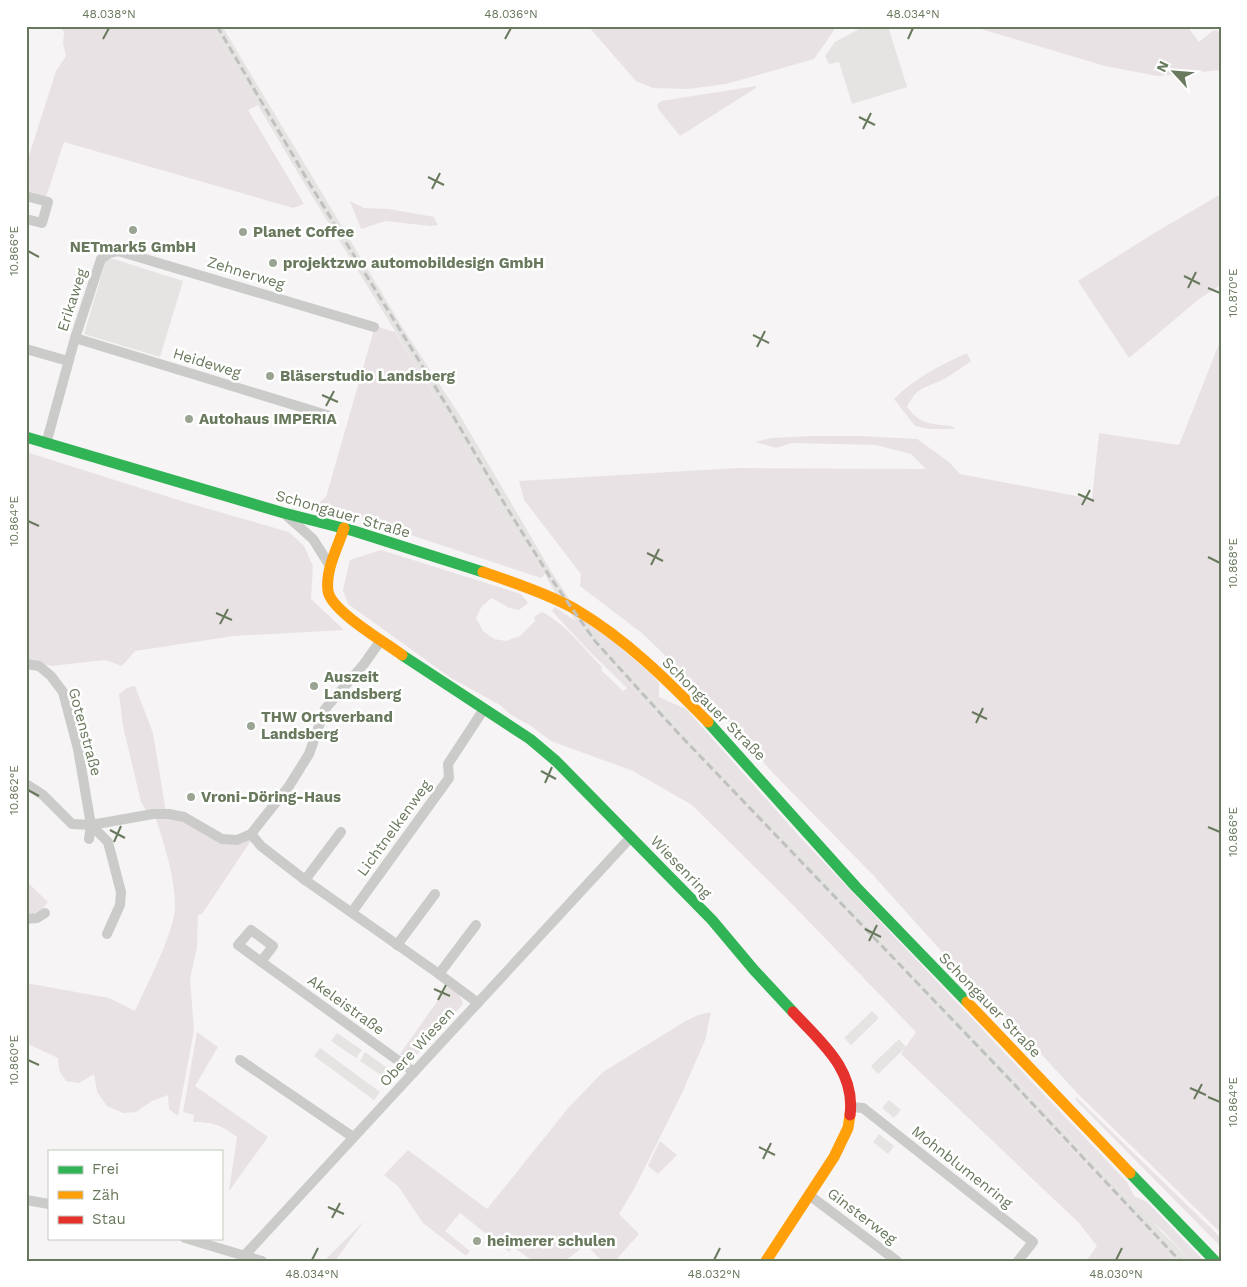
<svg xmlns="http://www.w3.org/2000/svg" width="1247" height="1287" font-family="'Work Sans',sans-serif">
  <rect width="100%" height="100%" fill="#f6f4f5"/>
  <!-- built -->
  <g fill="#e5e4e3">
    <polygon points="211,26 222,26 404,330 459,414 551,571 570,600 626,670 744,796 811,864 1124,1194 1191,1261 1175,1261 1121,1200 957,1030 741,800 677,735 626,681 576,621 555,593 545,574 500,509 449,419 304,183"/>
    <polygon points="865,26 888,26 907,87 852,104 839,62 829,64 825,56 835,42"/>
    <polygon points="107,257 183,281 160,357 84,334"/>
    <polygon points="872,1011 879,1018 851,1045 844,1038"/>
    <polygon points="337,1033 362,1050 356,1058 331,1041"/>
    <polygon points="899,1039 906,1047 878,1074 871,1066"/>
    <polygon points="320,1048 380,1092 374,1100 314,1056"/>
    <polygon points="365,1052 393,1072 388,1080 360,1061"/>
    <polygon points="889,1100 901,1110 894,1118 882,1108"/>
    <polygon points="879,1134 894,1146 888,1154 873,1142"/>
  </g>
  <!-- green -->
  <g fill="#e9e2e4">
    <polygon points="59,26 211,26 258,105 248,110 304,204 293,208 64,142 46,197 26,190 26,165 56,71 66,56 63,44 64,32"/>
    <polygon points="588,26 837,26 814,59 726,84 688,89 653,88 636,81"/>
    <polygon points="971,26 1187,26 1199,42 1214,30 1221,32 1221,70 1157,76 1105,66"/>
    <polygon points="756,86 756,88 680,136 659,110 657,105 661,101"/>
    <polygon points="1221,194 1221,285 1199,299 1129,358 1078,281 1156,232"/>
    <polygon points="350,201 364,208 389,209 434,217 438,225 430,226 385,221 361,229"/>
    <polygon points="375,326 395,332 449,419 500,509 545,574 541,578 317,504 326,497"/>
    <polygon points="1221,339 1221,1233 1079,1095 1019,1030 978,992 873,875 773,773 682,672 643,634 580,586 581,574 524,500 519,481 737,468 926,469 911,454 876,445 792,443 776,448 755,442 771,438 811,436 862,436 917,439 949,462 960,474 1092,499 1099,433 1179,445"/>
    <path d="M967 353 971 361C962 367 953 374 944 379 926 388 917 386 907 407 921 425 931 424 952 426L955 429H929L915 426 894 399C914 378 941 365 967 353Z"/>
    <polygon points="26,452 188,503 289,532 304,546 313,566 311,599 344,630 234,636 135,651 122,666 105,660 51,666 26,659"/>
    <path d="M381 550 521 594 528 603 519 610 509 608 492 598 482 606 476 618 483 631 494 639 506 641 520 636 535 621 534 617 542 612C567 625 582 647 602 667L601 670 623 691 627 688 589 651 552 611 555 607 576 621 626 681 677 735 741 800 957 1030 1121 1200 1175 1261H1086L1097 1246 1079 1223 901 1054 916 1032 788 900 692 805 633 771 551 741 531 726 511 715 500 705 451 678 348 604 343 590 350 560Z"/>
    <polygon points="586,623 609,638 651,674 659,683 659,697 686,709 800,837 1127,1182 1134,1196 1147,1202 1204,1261 1191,1261 1163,1231 1147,1218 811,864 744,796 626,670"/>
    <polygon points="135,686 153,733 166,812 148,813 141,802 123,726 119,694 127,688"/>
    <path d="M155 816 183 819 215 838 252 839 202 914 198 915 197 947 190 979 194 1030 178 1116 169 1109 168 1095 152 1101 136 1112 123 1113 107 1106 97 1092 94 1074 79 1083 66 1081 59 1070 58 1058 28 1044 26 1049V983L109 998 135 1011C146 986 177 928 175 903 174 874 164 843 155 816Z"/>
    <polygon points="26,881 48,902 41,910 26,916"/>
    <path d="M448 986C455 989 461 996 463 1004L411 1061 400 1054Z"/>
    <polygon points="711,1012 705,1040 683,1091 634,1189 619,1214 639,1234 615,1261 602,1261 586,1245 565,1261 533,1261 513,1247 509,1252 460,1213 445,1231 470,1251 466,1256 423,1223 398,1186 384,1175 408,1150 487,1209 569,1107 603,1072 684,1022 698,1015"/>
    <path d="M197 1032 218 1047 195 1086 268 1137 229 1191 237 1137C222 1125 212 1122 193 1122L194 1115 183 1112Z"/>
    <polygon points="1077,1098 1221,1238 1221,1247 1075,1099"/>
    <polygon points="660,1141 677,1155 658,1174 648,1166"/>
    <polygon points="364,1221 335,1261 324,1261"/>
  </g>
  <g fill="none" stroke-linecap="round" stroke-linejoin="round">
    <!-- street -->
    <g stroke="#cbccca" stroke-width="10">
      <polyline points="26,196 48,202 42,223 26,219"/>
      <polyline points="75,338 330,416"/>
      <polyline points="26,349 68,361"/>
      <polyline points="46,444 75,338 101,259 109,253 118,251 374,327"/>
      <polyline points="287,516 313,539 330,566"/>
      <polyline points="26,664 39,666 51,676 63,692 78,749 91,825 89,839"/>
      <polyline points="26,784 43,795 72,824 91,825 153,814 169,814 184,817 222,839 237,840 251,834 289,786 309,754 325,709 364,664 381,640"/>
      <polyline points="91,825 108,842 121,892 120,905 107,934"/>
      <polyline points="251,834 261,846 305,880 439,974 478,1003"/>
      <polyline points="305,880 341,832"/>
      <polyline points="352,912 449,778 448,764 484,709"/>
      <polyline points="26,919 37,918 45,913"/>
      <polyline points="397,945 435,894"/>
      <polyline points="261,962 273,946 251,930 238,945 414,1072"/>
      <polyline points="439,974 476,925"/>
      <polyline points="240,1060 353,1137"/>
      <polyline points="851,1107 863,1108 1033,1242 1018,1261"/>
      <polyline points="809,1195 897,1261"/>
      <polyline points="26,1200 49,1204"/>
      <polyline points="185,1238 262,1261"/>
      <polyline points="245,1255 631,837"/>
    </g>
    <!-- fast -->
    <g stroke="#30b455" stroke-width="11">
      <polyline points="26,437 284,513 354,531 483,572"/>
      <polyline points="402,655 530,739 556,761 712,920 754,970 793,1012"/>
      <polyline points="708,722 856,887 967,1002"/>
      <polyline points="1130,1173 1215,1261"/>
    </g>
    <!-- slow -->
    <g stroke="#ff9f0a" stroke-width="11">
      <path d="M344 528C338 547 325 570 328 591 331 611 385 642 402 655"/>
      <path d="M483 572C510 581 550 595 575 609 626 639 667 680 708 722"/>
      <polyline points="967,1002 1130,1173"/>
      <polyline points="766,1261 834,1157 848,1128 850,1115"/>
    </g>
    <!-- jam -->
    <path stroke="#e5322d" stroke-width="11" d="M793 1012C821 1042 856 1070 850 1115"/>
    <!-- rail -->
    <polyline stroke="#c0c1bf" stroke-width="3" stroke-dasharray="8 4" stroke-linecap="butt" points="217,26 308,181 452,414 507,508 550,577 595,641 678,733 1014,1084 1180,1261"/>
  </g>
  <!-- ticks -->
  <path fill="none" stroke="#69795d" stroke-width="2" d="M103 39 109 28M505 39 511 28M908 39 913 28M859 117 875 125M863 129 871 113M428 177 444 185M432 189 440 173M28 251 39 257M1184 276 1200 284M1188 288 1196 272M1208 288 1220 293M753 335 769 343M757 347 765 331M322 395 338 402M326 406 334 391M1078 494 1094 501M1082 505 1090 490M28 521 39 526M647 553 663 561M1208 557 1220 563M651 565 659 549M216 613 232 620M220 624 228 609M972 712 987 719M976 723 983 708M541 771 556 779M545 783 552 767M28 790 39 796M1208 827 1220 832M110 830 125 838M114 842 121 826M865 929 881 937M869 941 877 925M434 989 450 996M438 1000 446 985M28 1060 39 1065M1190 1088 1206 1095M1208 1097 1220 1102M1194 1099 1202 1084M759 1147 775 1155M763 1159 771 1143M328 1207 344 1214M332 1218 340 1203M312 1260 318 1248M714 1260 720 1248M1116 1260 1122 1248"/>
  <!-- markers -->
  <g fill="#9aa492" stroke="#fff" stroke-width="2">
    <circle cx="133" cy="230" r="5"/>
    <circle cx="243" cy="232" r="5"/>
    <circle cx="273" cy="263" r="5"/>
    <circle cx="270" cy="376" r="5"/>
    <circle cx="189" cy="419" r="5"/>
    <circle cx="314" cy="686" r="5"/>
    <circle cx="251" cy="726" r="5"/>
    <circle cx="191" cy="797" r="5"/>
    <circle cx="477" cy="1241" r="5"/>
  </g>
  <g text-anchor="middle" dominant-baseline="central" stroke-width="5" stroke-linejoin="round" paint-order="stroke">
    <!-- poi labels -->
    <g font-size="15" font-weight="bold" fill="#69795d" stroke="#fff" text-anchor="start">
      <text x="253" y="232">Planet Coffee</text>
      <text x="133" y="247" text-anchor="middle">NETmark5 GmbH</text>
      <text x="283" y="263">projektzwo automobildesign GmbH</text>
      <text x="280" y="376">Bläserstudio Landsberg</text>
      <text x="199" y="419">Autohaus IMPERIA</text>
      <text x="324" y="677">Auszeit<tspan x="324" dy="17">Landsberg</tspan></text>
      <text x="261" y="717">THW Ortsverband<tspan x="261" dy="17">Landsberg</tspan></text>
      <text x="201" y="797">Vroni-Döring-Haus</text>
      <text x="487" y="1241">heimerer schulen</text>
    </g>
    <!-- street labels -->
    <g font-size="15" fill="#69795d" stroke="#fff">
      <text transform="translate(246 273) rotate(17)">Zehnerweg</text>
      <text transform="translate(72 300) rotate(-72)">Erikaweg</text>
      <text transform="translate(207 363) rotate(17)">Heideweg</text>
      <text transform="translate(343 514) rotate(16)">Schongauer Straße</text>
      <text transform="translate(714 709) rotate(45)">Schongauer Straße</text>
      <text transform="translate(85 732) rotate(75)">Gotenstraße</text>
      <text transform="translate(394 828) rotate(-54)">Lichtnelkenweg</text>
      <text transform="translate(681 867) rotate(46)">Wiesenring</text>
      <text transform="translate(346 1005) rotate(36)">Akeleistraße</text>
      <text transform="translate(990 1005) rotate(46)">Schongauer Straße</text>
      <text transform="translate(417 1047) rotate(-47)">Obere Wiesen</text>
      <text transform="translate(962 1167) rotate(38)">Mohnblumenring</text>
      <text transform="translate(862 1216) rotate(37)">Ginsterweg</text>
    </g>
  </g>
  <!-- border -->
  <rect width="1247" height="1287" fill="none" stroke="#ffffff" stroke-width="55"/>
  <!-- legend -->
  <rect x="48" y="1150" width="175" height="90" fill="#ffffff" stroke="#c3c9be"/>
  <rect x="58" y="1166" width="25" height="8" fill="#30b455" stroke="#c3c9be"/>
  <text x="92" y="1174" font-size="15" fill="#69795d">Frei</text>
  <rect x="58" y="1191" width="25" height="8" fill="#ff9f0a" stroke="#c3c9be"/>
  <text x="92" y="1200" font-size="15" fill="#69795d">Zäh</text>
  <rect x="58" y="1216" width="25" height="8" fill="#e5322d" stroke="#c3c9be"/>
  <text x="92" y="1224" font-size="15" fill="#69795d">Stau</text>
  <!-- north arrow -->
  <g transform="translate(1174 72) rotate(296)" stroke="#ffffff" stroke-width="4" paint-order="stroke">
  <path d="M0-4L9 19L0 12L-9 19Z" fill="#69795d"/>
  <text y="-8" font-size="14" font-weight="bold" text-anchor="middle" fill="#69795d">N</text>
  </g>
  <rect x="28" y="28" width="1192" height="1232" fill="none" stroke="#69795d" stroke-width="2"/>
  <g font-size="12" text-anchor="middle" fill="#69795d">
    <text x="109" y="18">48.038°N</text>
    <text x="511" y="18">48.036°N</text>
    <text x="913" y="18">48.034°N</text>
    <text transform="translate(14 251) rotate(-90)" y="4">10.866°E</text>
    <text transform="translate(1233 293) rotate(-90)" y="4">10.870°E</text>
    <text transform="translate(14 521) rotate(-90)" y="4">10.864°E</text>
    <text transform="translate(1233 563) rotate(-90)" y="4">10.868°E</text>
    <text transform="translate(14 790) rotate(-90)" y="4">10.862°E</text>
    <text transform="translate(1233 832) rotate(-90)" y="4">10.866°E</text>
    <text transform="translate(14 1060) rotate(-90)" y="4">10.860°E</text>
    <text transform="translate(1233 1102) rotate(-90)" y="4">10.864°E</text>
    <text x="312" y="1278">48.034°N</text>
    <text x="714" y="1278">48.032°N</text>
    <text x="1116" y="1278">48.030°N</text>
  </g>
</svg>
